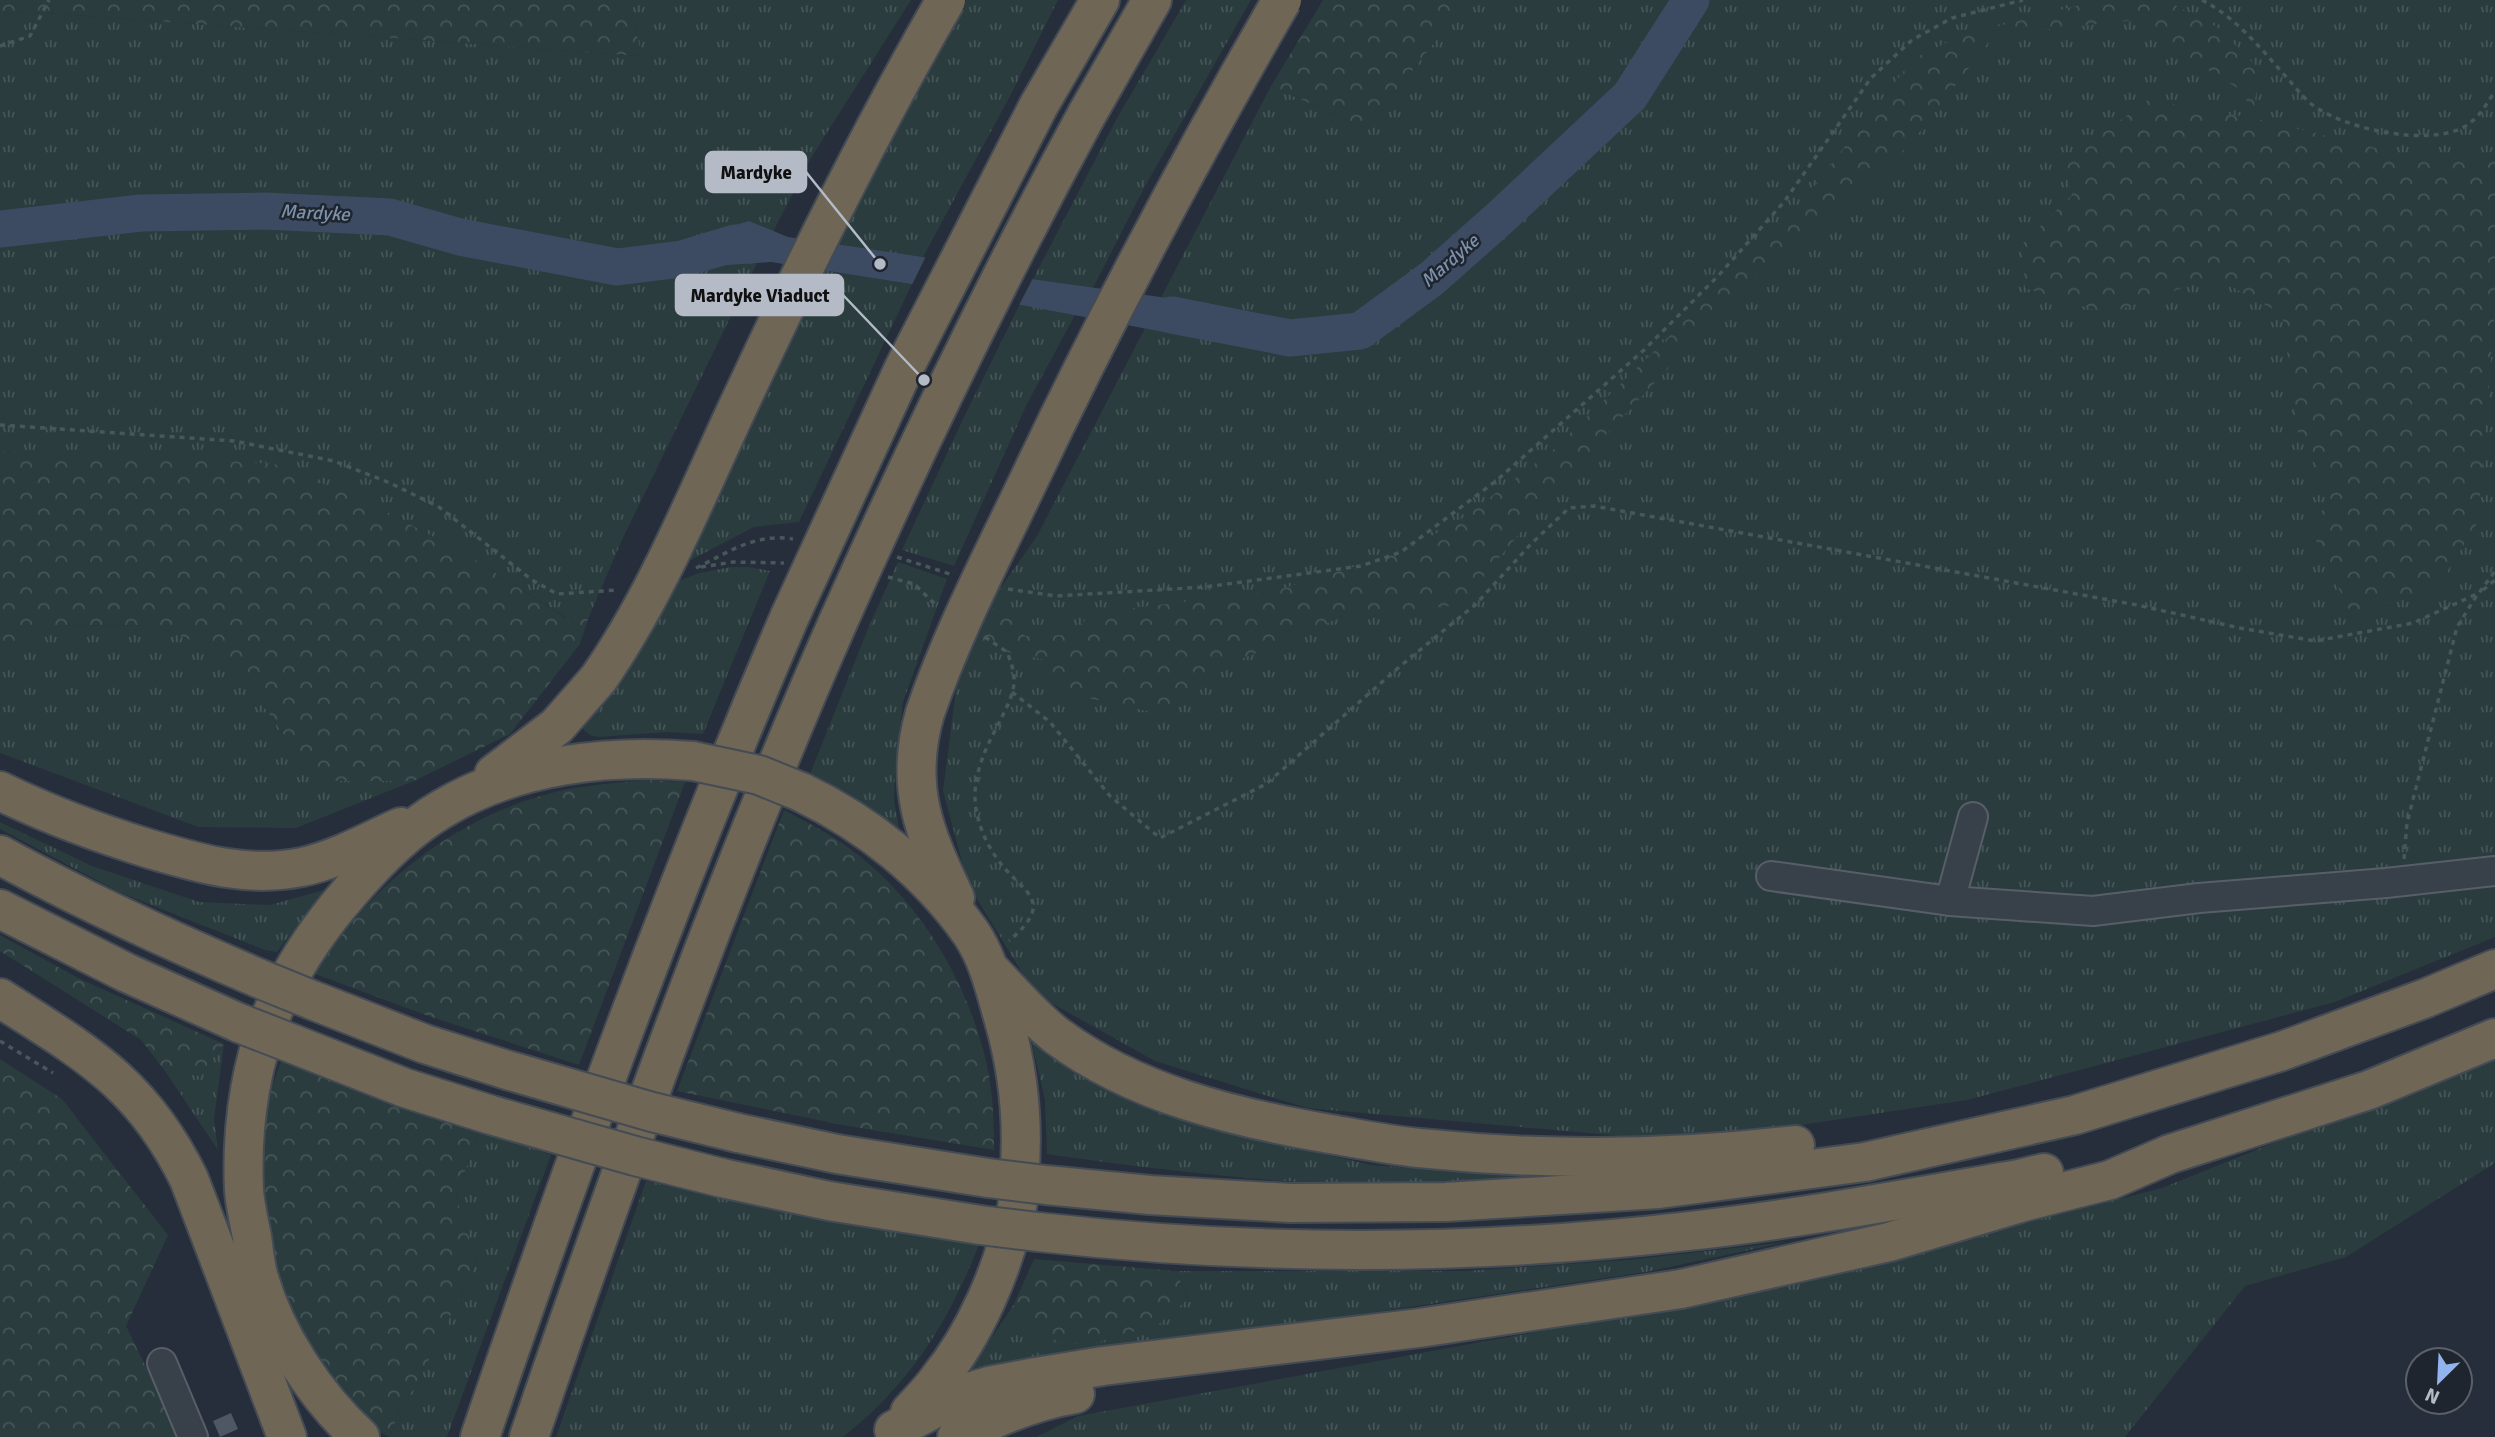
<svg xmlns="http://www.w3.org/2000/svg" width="2495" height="1437" font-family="Signika,sans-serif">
  <defs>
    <pattern id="grass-tufts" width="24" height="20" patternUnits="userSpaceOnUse" patternTransform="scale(1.75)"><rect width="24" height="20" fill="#2a3c3d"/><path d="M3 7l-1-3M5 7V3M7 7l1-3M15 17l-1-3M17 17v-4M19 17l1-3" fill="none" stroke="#465658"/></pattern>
    <pattern id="forest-crowns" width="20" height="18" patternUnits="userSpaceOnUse" patternTransform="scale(1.75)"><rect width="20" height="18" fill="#2a3c3d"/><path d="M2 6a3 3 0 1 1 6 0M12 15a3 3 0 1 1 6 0" fill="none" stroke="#465658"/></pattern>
  </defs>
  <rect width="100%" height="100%" fill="#252e3a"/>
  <!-- grass -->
  <g fill="url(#grass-tufts)">
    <polygon points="631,0 911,0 811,158 751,275 622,540 588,619 567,618 477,561 373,504 59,454 0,451 0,17 17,11 641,56"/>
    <polygon points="966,0 1058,0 1009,98 923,257 839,245 851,214 926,69"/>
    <polygon points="1186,0 1251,0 1144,188 1093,288 1033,279 1116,120"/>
    <polygon points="1467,0 2495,0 2495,937 2335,1002 1967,1100 1689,1142 1307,1108 1155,1061 1035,994 968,884 943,791 962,643 1037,536 1271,86 1367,129"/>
    <polygon points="822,270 912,284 799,522 754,527 685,563"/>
    <polygon points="1020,304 1075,315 1026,406 954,566 902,550 964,417"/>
    <polygon points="898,562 947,579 903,702 895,768 894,801 900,833 857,801 810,774 869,626"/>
    <polygon points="731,567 749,567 770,571 703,734 668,732 598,737 590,735 583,729 582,719 658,589 699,573"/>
    <polygon points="55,625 156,626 227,655 317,781 414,781 296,828 198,827 0,753 0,659"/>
    <polygon points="0,822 92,866 199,902 270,905 324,890 277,952 265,950 121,893 0,829"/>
    <path d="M1031 1039 1074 1073 1141 1103 1266 1141 1372 1165 1478 1173 1620 1176C1535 1181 1450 1187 1365 1185 1258 1182 1152 1169 1047 1154L1045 1100Z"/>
    <polygon points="224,1044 214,1119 218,1150 165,1071 199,1075"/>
    <polygon points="2495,1053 2495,1163 2346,1257 2245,1286 2125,1437 1036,1437 1078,1416 1770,1289 2162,1188"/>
    <polygon points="479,1130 551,1155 447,1437 390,1437 400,1407 416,1386 477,1262 456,1197"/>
    <path d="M646 1181 824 1218 980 1242C949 1322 911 1383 843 1437H556Z"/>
    <polygon points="1787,1242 1646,1272 969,1372 1014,1304 1018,1323 1188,1298 1176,1271 1465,1271 1627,1260"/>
  </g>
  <!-- forest -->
  <g fill="url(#forest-crowns)">
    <polygon points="0,0 631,0 641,56 17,11 0,17"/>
    <polygon points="1323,0 1467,0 1367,129 1271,86"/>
    <polygon points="2099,0 2169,2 2217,27 2259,69 2253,118 2417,158 2459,155 2495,159 2495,306 2478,522 2437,588 2351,614 2312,532 2331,493 2298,432 2282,314 2214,277 2107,314 2025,288 2022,244 2072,195 2064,162 2148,100 2252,118 2244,92 2128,21 1994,35 1911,143 1839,212 1761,269 1570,473 1460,605 1344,616 1230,664 1156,713 1057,691 1046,660 962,643 988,606 1011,617 1025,636 1072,635 1091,613 1275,591 1401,552 1456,523 1553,450 1787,221 1913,59 1960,36"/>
    <polygon points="0,451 139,454 274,464 373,504 477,561 566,618 588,619 580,644 510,734 414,781 317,781 227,655 156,626 56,625 0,659"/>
    <path d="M645 780 685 782 579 1065 431 1017 315 974C368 886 454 817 555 792 585 785 615 783 645 780Z"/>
    <path d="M784 810C806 822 829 833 849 848 919 899 968 981 987 1065 993 1093 994 1122 994 1150L842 1125 677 1091Z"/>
    <polygon points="0,935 80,979 224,1044 199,1076 165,1071 141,1040 0,951"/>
    <polygon points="0,1059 62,1099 168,1235 126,1326 180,1437 0,1437"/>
    <path d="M281 1061 400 1105 479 1130 456 1197 477 1262 416 1386 400 1407 390 1437C375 1432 361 1414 350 1402 286 1337 257 1228 262 1139 263 1112 272 1086 281 1061Z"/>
    <polygon points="1034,1259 1176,1271 1188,1299 1159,1324 1099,1342 1063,1344 1018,1323 1014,1304"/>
  </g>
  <!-- water -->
  <polygon fill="#3c4b61" points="749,221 788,237 923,257 1032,279 1210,304 1224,312 1216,342 911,284 771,262 699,267 705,240 735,225"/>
  <!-- pier -->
  <polygon fill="#252e3a" points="927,254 1034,276 1018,307 911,287"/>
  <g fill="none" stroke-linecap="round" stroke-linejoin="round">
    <!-- river -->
    <g stroke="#3c4b61" stroke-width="37">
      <polyline points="0,229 141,213 265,211 390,217 460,237 617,267 682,259 735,243 749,245"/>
      <polyline points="1172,315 1290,338 1360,331 1431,279 1502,216 1630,96 1691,0"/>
    </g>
  </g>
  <!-- building -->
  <polygon fill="#4e5865" points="231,1413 238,1429 220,1437 213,1421"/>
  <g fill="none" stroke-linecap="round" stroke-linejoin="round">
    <!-- minor casing -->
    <g stroke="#575e68" stroke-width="32">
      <g id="minor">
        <polyline points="1771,876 1950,901 2093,911 2199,898 2386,883 2495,871"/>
        <polyline points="1950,901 1973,817"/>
        <polyline points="162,1363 193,1437"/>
      </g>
    </g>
    <!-- highway casing -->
    <g stroke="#444b55" stroke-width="42">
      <g id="highway">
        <polyline points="1039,105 1100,0"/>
        <polyline points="1087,114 1152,0"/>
        <path d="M925 713C904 786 924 833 955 898"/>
        <polyline points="494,774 557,726 599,678"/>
        <path d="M0 791C49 815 98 833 150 849 201 864 248 878 302 867 336 860 369 841 401 827"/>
        <path d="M801 792C868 824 928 872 971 933 988 958 995 989 1003 1017 1019 1071 1024 1125 1019 1180 1018 1191 1019 1202 1016 1212 1002 1271 976 1333 938 1380 930 1391 919 1402 910 1412"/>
        <path d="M0 855C84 901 171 941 258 978"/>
        <polyline points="0,909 127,973 239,1023"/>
        <path d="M989 969C1011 991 1032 1017 1057 1036 1135 1094 1236 1118 1330 1134 1359 1139 1389 1145 1419 1148 1545 1161 1670 1160 1795 1145"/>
        <path d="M0 998C86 1053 142 1083 189 1179L287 1437"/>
        <polyline points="312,1000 425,1044 507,1070"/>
        <polyline points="293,1044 405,1088 491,1115"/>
        <polyline points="738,1133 837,1154 988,1178"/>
        <polyline points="722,1178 829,1201 980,1225"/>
        <polyline points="1046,1185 1150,1195 1290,1203 1446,1202 1659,1189 1865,1162 2075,1115 2282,1051 2426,998 2495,969"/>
        <path d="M1038 1232C1254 1256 1473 1256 1689 1231 1799 1219 1909 1198 2019 1179L2044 1173"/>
        <polyline points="894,1430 960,1395 989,1386 1036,1377 1103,1366 1419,1328 1681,1289 1889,1242 2020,1203 2110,1180 2170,1154 2369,1090 2495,1038"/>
        <path d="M360 1437C316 1397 276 1336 259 1278 255 1265 254 1250 252 1237 249 1221 245 1205 244 1190 241 1125 251 1052 281 994 299 957 322 924 349 893 376 861 406 830 442 809 517 764 608 754 693 761"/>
        <path d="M480 1437C574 1160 674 885 790 616"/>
        <path d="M529 1437C623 1162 721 888 838 622"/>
        <path d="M957 1437C995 1417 1033 1401 1075 1394"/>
      </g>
    </g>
    <!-- path -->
    <g stroke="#47575a" stroke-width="3.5" stroke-dasharray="5 5" stroke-linecap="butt">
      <path d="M2202 0C2238 19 2261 49 2288 79 2295 87 2302 96 2310 103 2342 129 2427 147 2464 127 2479 118 2486 105 2495 91"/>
      <polyline points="0,46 30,36 49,0"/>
      <polyline points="0,425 234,441 334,461 390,483 439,507 532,580 557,594 618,590"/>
      <polyline points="897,557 953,575"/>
      <polyline points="701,567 733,562 784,563"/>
      <path d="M696 568C729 552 755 533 793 539"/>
      <polyline points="888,577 914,584 937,606"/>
      <polyline points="1008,589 1056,596 1205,587 1361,566 1401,552 1496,481 1644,350 1718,276 1784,202 1871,78 1912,40 1952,18 2023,0"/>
      <polyline points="2483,590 2495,580"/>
      <path d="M985 637 1007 652C1011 662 1015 673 1014 683 1013 697 1005 710 999 723 985 749 971 778 976 809 979 826 986 843 996 857 1020 893 1059 898 1009 941"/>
      <polyline points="1012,692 1050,722 1110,796 1160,838 1266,784 1398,668 1476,604 1531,544 1569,508 1594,506 2137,605 2240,628 2315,641 2413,623 2479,593 2495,571"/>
      <polyline points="2404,859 2407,823 2457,627 2477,595"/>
      <polyline points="0,1041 53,1073"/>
    </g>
    <!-- minor -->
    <use href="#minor" stroke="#38404a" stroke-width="28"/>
    <!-- highway -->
    <use href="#highway" stroke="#6f6656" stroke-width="38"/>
    <!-- highway-bridge casing -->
    <g stroke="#444b55" stroke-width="42" stroke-linecap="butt">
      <g id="highway-bridge">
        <polyline points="790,616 904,368 1039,105"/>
        <path d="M838 622C915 449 997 280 1087 114"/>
        <path d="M599 678C659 591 698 491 743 396 806 261 872 128 946 0"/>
        <path d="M925 713C952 634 991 559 1027 484 1105 319 1191 158 1282 0"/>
        <polyline points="693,761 759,775 801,792"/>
        <polyline points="258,978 312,1000"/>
        <polyline points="239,1023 293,1044"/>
        <polyline points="507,1070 652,1112 738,1133"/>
        <polyline points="491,1115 635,1156 722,1178"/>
        <polyline points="988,1178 1046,1185"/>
        <polyline points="980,1225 1038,1232"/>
      </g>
    </g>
    <!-- highway-bridge -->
    <use href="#highway-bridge" stroke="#6f6656" stroke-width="38"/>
  </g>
  <g text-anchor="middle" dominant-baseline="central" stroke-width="5" stroke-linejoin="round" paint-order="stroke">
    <!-- water labels -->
    <g font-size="19" font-style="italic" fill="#7e91aa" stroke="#1e252f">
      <text transform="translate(315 213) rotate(3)">Mardyke</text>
      <text transform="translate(1450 261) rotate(-41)">Mardyke</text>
    </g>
  </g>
  <!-- callouts -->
  <path fill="none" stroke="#b4bbc6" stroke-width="2.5" d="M880 264L806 172M924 380L843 295"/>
  <g fill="#b4bbc6" stroke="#1e252f" stroke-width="2.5">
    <circle cx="880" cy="264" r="7"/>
    <circle cx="924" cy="380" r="7"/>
  </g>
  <g fill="#b4bbc6" stroke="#b4bbc6" stroke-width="2.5">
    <rect x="706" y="152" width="100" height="40" rx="7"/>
    <rect x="676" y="275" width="167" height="40" rx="7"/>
  </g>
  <g font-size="19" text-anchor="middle" font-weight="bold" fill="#111">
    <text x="756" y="179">Mardyke</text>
    <text x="760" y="302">Mardyke Viaduct</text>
  </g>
  <!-- north arrow -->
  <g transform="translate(2439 1381) rotate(204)"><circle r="33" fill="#1e252f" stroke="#5a616b" stroke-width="2"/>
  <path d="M0-5L12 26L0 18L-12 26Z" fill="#91b4ee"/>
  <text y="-10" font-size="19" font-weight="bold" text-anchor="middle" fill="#b4bbc6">N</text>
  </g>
</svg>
